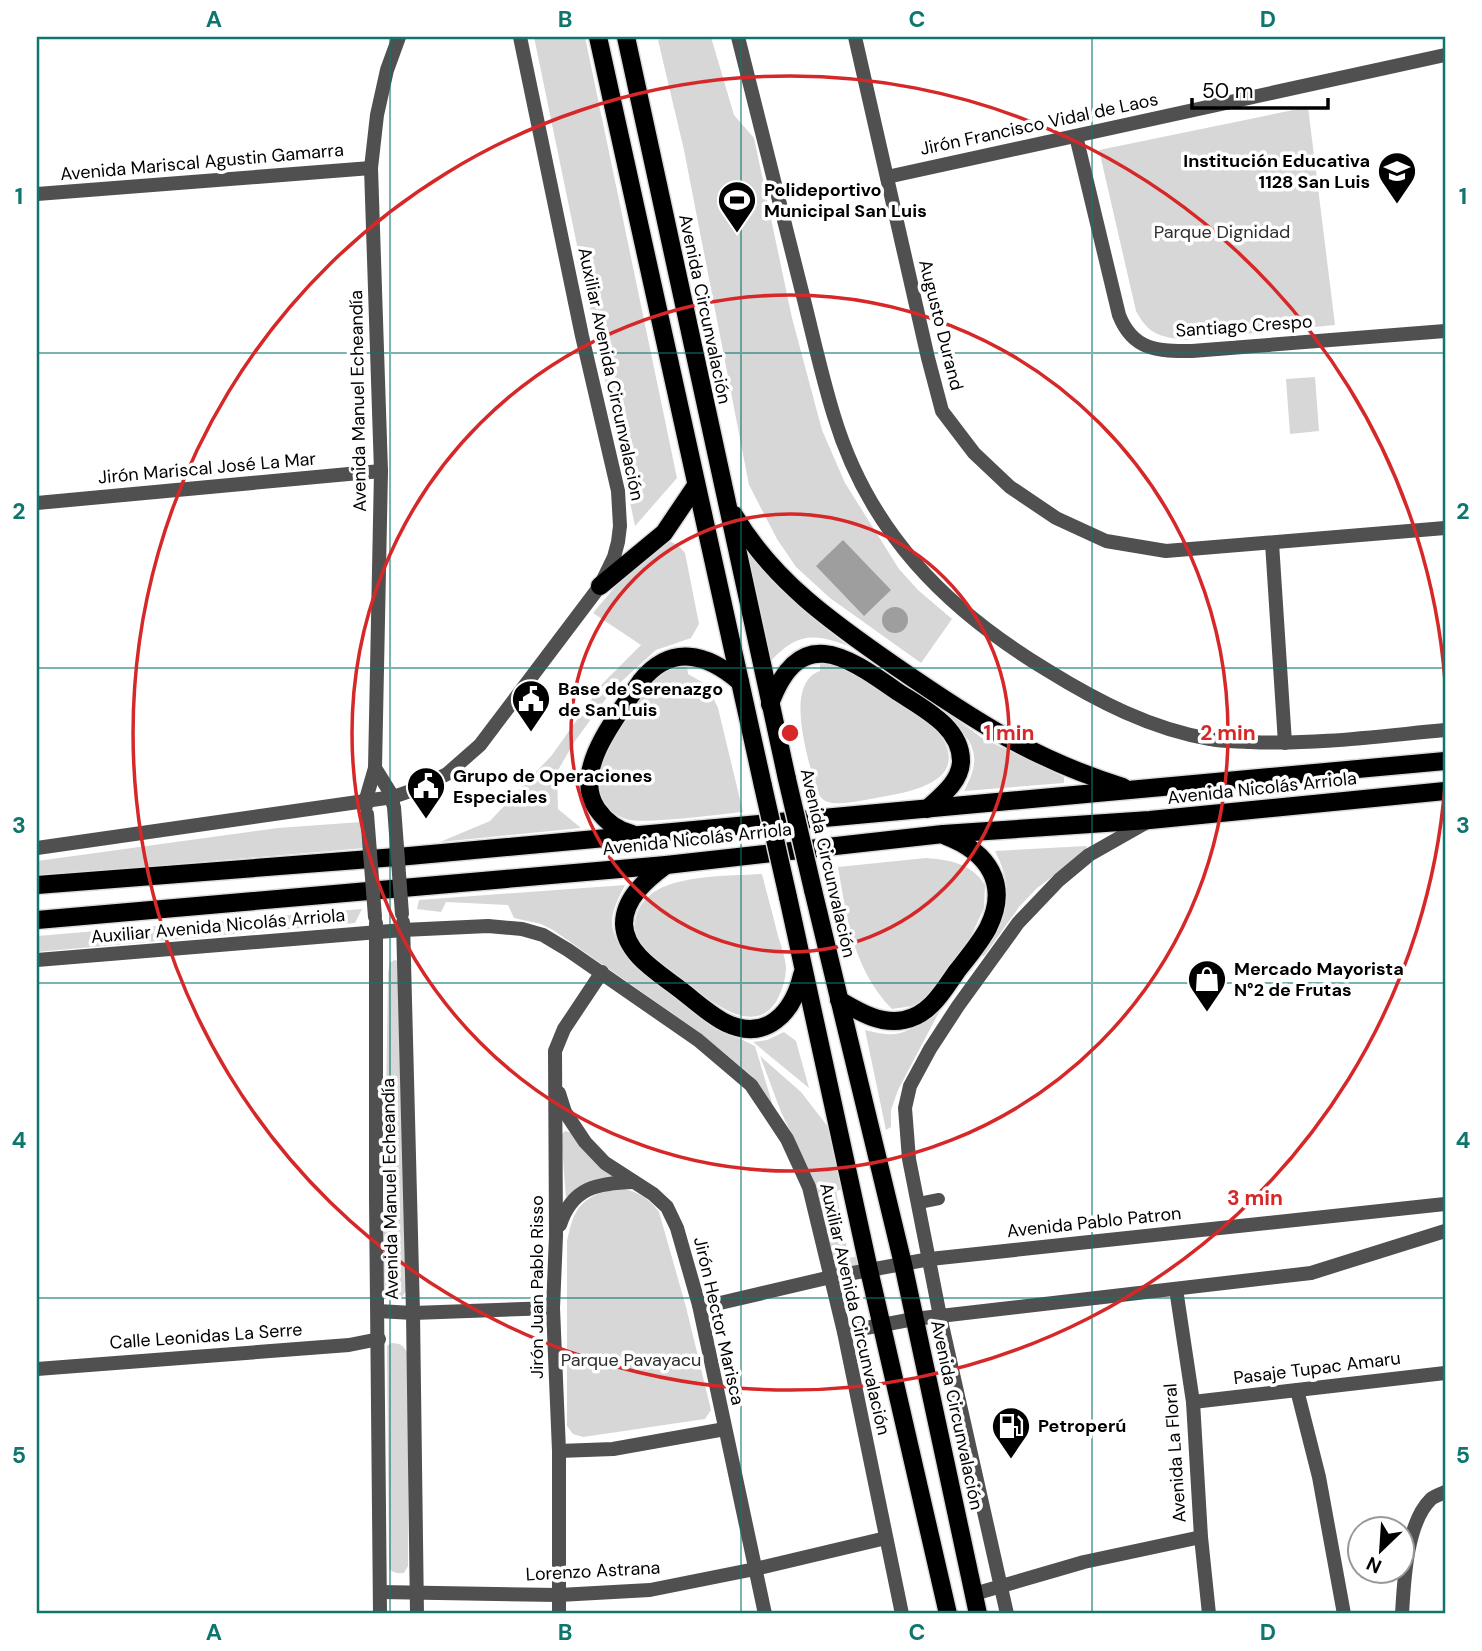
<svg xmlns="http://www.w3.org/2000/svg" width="1482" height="1651" font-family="'DM Sans',sans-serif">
  <rect width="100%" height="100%" fill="#fff"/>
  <!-- green -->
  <g fill="#d7d7d7">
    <polygon points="534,37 585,37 677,478 635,526"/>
    <polygon points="670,37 711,37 734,115 754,138 792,318 822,430 845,483 899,569 918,590 952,619 921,663 830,598 796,567 777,539 749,485 684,150 658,40"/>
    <path d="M1308 107 1335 325 1184 340C1159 336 1149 335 1136 311L1099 150Z"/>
    <polygon points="1315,377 1319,431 1290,434 1286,379"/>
    <polygon points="669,541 678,545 685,553 699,624 691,638 656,650 613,689 575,741 557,772 558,809 581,828 440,842 490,821 552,755 603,683 641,645 593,613 620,581"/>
    <path d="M744 542 772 581 805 612 848 646C812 632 795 634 769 663Z"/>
    <path d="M820 662C846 660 870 683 890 697 906 707 930 720 941 736 970 781 911 792 881 797 868 799 840 806 828 802 823 801 820 796 817 792 810 764 782 684 820 671Z"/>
    <path d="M682 664 687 666 688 674 707 685 718 708 743 812C721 814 641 825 626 819 570 798 608 743 629 712 636 701 643 686 653 677 661 669 671 667 682 664Z"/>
    <path d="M940 707 982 738 1064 777V783L964 791C987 749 968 739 940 707Z"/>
    <polygon points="361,822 365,848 37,876 37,861 278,828"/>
    <path d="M1086 846 1088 850 1037 888 1019 907 984 956 981 955C1006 916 1017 895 995 851Z"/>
    <path d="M926 858C950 860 971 863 985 885L984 908 963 953 926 999 912 1006 892 1009C853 969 847 919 838 867Z"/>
    <path d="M762 874C767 894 773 915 778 936 781 945 785 957 786 967 786 979 782 991 776 1002 753 1037 712 1001 689 985 672 973 646 960 638 940 632 927 635 911 645 900 666 874 730 876 762 874Z"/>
    <path d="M625 885C605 923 608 932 635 965L712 1025 755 1046 773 1106 752 1076 699 1032 553 930 541 924 514 918 508 905 446 902 441 912 417 909 419 900Z"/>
    <polygon points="362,909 355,923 37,952 37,936"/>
    <polygon points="395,960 398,961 406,1291 400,1300 388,1299 383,1293 388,973 390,962"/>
    <path d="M936 1008 939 1012 898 1090 891 1110V1127L886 1130 865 1030C902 1040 910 1032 936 1008Z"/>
    <polygon points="784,1032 796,1041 809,1088 753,1042 767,1040"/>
    <polygon points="760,1056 801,1092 832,1132 844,1189 836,1191 849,1258 859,1256 862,1267 835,1273 813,1178 781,1112"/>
    <polygon points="565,1131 572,1133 616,1176 566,1197 561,1135"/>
    <path d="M613 1187C632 1189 648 1196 659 1212L686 1307 711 1410 705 1419 583 1437 573 1434 567 1426V1241C574 1207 580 1200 613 1187Z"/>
    <path d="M391 1343C402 1343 405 1347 409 1357L408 1566 404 1573C397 1574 394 1573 389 1569L387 1346Z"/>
  </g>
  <!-- water -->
  <g fill="#9e9e9e">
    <polygon points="843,540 891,590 864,616 816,566"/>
    <circle cx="895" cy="620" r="13"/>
  </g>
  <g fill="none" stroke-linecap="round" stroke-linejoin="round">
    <!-- primary casing -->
    <g stroke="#dbdbdb" stroke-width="21">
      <g id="primary">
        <polyline points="598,37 763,786"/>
        <polyline points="626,37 787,779"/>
        <path d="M734 515C773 581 833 623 895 666 972 719 1032 759 1123 787"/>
        <polyline points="600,586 664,533 695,487"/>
        <path d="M770 704C799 625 844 654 895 690 920 707 962 726 961 762 960 782 941 796 927 809"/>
        <path d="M632 834C617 830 606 822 597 809 570 770 620 713 641 681 671 644 707 653 740 682"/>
        <path d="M666 865C647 879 624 898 624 924 625 955 661 974 682 991 696 1002 710 1015 726 1023 766 1042 793 1013 802 975"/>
        <polyline points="37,885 409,856 1445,761"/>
        <polyline points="813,890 903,1264 978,1614"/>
        <polyline points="788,897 869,1270 948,1614"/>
        <polyline points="37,920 666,865 943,834 1150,820 1445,791"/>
        <path d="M839 1000C858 1011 880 1025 904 1020 930 1015 943 991 957 971 968 957 980 943 988 928 1010 884 988 852 946 836"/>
      </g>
    </g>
    <!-- pedestrian -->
    <polyline stroke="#505050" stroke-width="12" points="919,1203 939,1199"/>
    <!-- minor -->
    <g stroke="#505050" stroke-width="14">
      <path d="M738 37C759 120 780 204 801 288 812 331 821 374 834 416 869 532 946 609 1047 670 1097 701 1151 729 1210 739 1223 742 1237 741 1250 742 1315 745 1380 736 1445 730"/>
      <polyline points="855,37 928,358 942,411 974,453 1010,487 1056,518 1106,541 1166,551 1445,528"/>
      <path d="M1076 136 1119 315C1133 351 1158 351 1192 351L1445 331"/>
      <polyline points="887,177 1445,55"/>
      <polyline points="37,194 371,168"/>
      <polyline points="37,503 381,471"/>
      <polyline points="1272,543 1285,743"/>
      <polyline points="559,1093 565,1112 585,1142 605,1163 653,1194 667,1207 677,1228 699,1305 765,1614"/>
      <path d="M560 1225C572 1187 598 1183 634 1182"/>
      <polyline points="1176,1289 1193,1402 1201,1537 1209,1614"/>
      <polyline points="699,1305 720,1303 831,1277"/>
      <polyline points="378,1311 413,1313 553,1308"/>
      <polyline points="37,1369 349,1345 379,1339"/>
      <polyline points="1297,1390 1319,1477 1344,1614"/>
      <polyline points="1193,1402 1445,1373"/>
      <polyline points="559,1451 613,1449 725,1429"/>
      <polyline points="380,1592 559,1595 650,1590 755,1569 886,1538"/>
      <polyline points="974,1594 1084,1562 1201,1537"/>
      <polyline points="559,1614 559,1451 553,1308 556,1236 555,1051 564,1029 602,972"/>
      <path d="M1402 1614C1404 1582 1406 1523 1431 1499 1434 1496 1441 1494 1445 1492"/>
    </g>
    <!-- tertiary -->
    <g stroke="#505050" stroke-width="14">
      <polyline points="375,768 393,797 393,804"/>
      <polyline points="366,806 366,799 375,768 381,471 371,168 377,115 387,70 399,37"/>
      <polyline points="37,848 393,797 419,788 447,774 480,745 600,586 614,557 618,542 620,526 618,491 582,336 520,37"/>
      <polyline points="403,922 413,1313 417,1614"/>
      <polyline points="376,923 376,1198 380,1614"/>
      <polyline points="37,960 403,930 488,926 522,929 543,935 568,950 698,1040 751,1085 787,1139 809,1187 844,1332 902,1614"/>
      <polyline points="831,1277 930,1259 1445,1204"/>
      <polyline points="844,1332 914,1319 1311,1273 1445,1231"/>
      <polyline points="1007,1614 940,1316 909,1159 905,1108 910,1086 930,1049 958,1006 1018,923 1059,880 1089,855 1149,821"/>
    </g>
    <!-- primary -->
    <use href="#primary" stroke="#000" stroke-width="18"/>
    <!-- primary-bridge casing -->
    <g stroke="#dbdbdb" stroke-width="21" stroke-linecap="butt">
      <g id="primary-bridge">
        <polyline points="787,779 813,890"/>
        <polyline points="763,786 788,897"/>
      </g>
    </g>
    <!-- tertiary-bridge -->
    <g stroke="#505050" stroke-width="14">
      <polyline points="394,807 402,914"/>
      <polyline points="367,814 375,917"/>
    </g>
    <!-- primary-bridge -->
    <use href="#primary-bridge" stroke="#000" stroke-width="18"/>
  </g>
  <!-- grid -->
  <path fill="none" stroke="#0f766e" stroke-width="2" stroke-opacity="0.55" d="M390 37V1614M741 37V1614M1092 37V1614M37 353H1445M37 668H1445M37 983H1445M37 1298H1445"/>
  <!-- distance rings -->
  <g fill="none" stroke="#d62828" stroke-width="3.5">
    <circle cx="790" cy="733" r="219"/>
    <circle cx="790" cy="733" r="438"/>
    <path d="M1445 785A657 657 0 1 1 1445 681"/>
  </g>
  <!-- icons -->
  <defs>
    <g id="school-pin" transform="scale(2.0125)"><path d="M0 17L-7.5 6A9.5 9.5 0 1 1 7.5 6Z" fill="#000" stroke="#fff"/><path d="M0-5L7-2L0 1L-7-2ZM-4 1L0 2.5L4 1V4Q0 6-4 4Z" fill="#fff"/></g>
    <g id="stadium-pin" transform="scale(2.0125)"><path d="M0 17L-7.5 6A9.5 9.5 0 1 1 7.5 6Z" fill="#000" stroke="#fff"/><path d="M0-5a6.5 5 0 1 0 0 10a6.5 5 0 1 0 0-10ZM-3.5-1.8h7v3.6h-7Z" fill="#fff"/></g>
    <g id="civic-pin" transform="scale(2.0125)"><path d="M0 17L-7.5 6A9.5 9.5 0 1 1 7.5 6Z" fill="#000" stroke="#fff"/><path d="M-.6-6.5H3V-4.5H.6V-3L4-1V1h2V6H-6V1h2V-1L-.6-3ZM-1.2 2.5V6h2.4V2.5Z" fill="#fff"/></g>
    <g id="shop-pin" transform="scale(2.0125)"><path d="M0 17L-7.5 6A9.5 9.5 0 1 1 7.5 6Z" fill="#000" stroke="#fff"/><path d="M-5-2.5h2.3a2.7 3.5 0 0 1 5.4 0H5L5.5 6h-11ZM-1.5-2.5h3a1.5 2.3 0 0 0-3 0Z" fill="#fff"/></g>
    <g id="fuel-pin" transform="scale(2.0125)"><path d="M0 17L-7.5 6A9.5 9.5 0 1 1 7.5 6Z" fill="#000" stroke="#fff"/><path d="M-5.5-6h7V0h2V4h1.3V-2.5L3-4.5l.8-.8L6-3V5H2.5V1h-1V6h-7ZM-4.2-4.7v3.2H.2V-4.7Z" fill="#fff"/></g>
  </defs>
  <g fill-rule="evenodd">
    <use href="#school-pin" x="1397" y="171"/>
    <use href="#stadium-pin" x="737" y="200"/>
    <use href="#civic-pin" x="531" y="699"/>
    <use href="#civic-pin" x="426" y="786"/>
    <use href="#shop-pin" x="1207" y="979"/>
    <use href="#fuel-pin" x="1011" y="1426"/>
  </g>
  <g text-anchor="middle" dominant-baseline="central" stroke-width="7" stroke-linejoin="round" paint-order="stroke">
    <!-- street labels -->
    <g font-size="18" fill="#000" stroke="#fff">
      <text transform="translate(1039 124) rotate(-12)">Jirón Francisco Vidal de Laos</text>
      <text transform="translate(202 162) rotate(-5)">Avenida Mariscal Agustin Gamarra</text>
      <text transform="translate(705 309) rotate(78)">Avenida Circunvalación</text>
      <text transform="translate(941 325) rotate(76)">Augusto Durand</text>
      <text transform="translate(1244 326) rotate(-4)">Santiago Crespo</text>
      <text transform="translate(611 374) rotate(78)">Auxiliar Avenida Circunvalación</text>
      <text transform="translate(358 401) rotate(-91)">Avenida Manuel Echeandía</text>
      <text transform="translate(207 468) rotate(-5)">Jirón Mariscal José La Mar</text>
      <text transform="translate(1262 788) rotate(-6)">Avenida Nicolás Arriola</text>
      <text transform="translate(697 839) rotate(-6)">Avenida Nicolás Arriola</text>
      <text transform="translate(828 863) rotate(77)">Avenida Circunvalación</text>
      <text transform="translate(218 926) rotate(-5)">Auxiliar Avenida Nicolás Arriola</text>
      <text transform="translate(390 1189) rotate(-91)">Avenida Manuel Echeandía</text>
      <text transform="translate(1094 1222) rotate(-6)">Avenida Pablo Patron</text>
      <text transform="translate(537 1287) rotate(-90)">Jirón Juan Pablo Risso</text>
      <text transform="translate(855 1309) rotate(77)">Auxiliar Avenida Circunvalación</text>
      <text transform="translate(719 1321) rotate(77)">Jirón Hector Marisca</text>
      <text transform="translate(206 1336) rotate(-4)">Calle Leonidas La Serre</text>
      <text transform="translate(1317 1368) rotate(-7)">Pasaje Tupac Amaru</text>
      <text transform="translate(957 1415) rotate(78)">Avenida Circunvalación</text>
      <text transform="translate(1175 1453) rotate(-94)">Avenida La Floral</text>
      <text transform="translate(593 1571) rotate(-3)">Lorenzo Astrana</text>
    </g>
    <!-- poi labels -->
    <g font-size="18" font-weight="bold" fill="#000" stroke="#fff" text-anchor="start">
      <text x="1370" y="161" text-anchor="end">Institución Educativa<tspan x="1370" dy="21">1128 San Luis</tspan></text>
      <text x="764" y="190">Polideportivo<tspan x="764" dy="21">Municipal San Luis</tspan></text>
      <text x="558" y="689">Base de Serenazgo<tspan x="558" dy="21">de San Luis</tspan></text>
      <text x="453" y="776">Grupo de Operaciones<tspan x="453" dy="21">Especiales</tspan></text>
      <text x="1234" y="969">Mercado Mayorista<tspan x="1234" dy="21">N°2 de Frutas</tspan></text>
      <text x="1038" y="1426">Petroperú</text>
    </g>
    <!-- park labels -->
    <g font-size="18" fill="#2e2e2e" stroke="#fff">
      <text x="1222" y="232">Parque Dignidad</text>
      <text x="631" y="1360">Parque Pavayacu</text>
    </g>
  </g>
  <circle cx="790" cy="733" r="10" fill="#d62828" stroke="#fff" stroke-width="3.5"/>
  <g font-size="21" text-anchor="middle" font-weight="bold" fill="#d62828" stroke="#fff" stroke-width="7" stroke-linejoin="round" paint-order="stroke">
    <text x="1009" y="740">1 min</text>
    <text x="1228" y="740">2 min</text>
    <text x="1255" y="1205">3 min</text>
  </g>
  <!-- border -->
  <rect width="1482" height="1651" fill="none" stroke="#ffffff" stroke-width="77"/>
  <!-- north arrow -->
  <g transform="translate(1381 1550) rotate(205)"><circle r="33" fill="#ffffff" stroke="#999999" stroke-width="2"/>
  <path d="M0-5L12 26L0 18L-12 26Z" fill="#000000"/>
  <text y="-10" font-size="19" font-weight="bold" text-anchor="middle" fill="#000000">N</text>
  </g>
  <!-- scale -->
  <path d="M1192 98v10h136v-10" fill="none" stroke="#000000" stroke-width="3.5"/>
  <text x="1202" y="98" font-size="21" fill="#000000" stroke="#ffffff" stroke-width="5" paint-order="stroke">50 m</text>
  <rect x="38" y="38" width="1406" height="1574" fill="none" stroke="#0f766e" stroke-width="2.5"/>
  <g font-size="23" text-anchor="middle" font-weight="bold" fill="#0f766e">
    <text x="214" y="27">A</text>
    <text x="565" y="27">B</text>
    <text x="917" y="27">C</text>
    <text x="1268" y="27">D</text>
    <text x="19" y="204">1</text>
    <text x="1463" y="204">1</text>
    <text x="19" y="519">2</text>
    <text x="1463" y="519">2</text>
    <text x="19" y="833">3</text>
    <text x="1463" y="833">3</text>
    <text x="19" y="1148">4</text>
    <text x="1463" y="1148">4</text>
    <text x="19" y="1463">5</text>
    <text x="1463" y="1463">5</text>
    <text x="214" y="1640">A</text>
    <text x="565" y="1640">B</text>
    <text x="917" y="1640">C</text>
    <text x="1268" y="1640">D</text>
  </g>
</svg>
